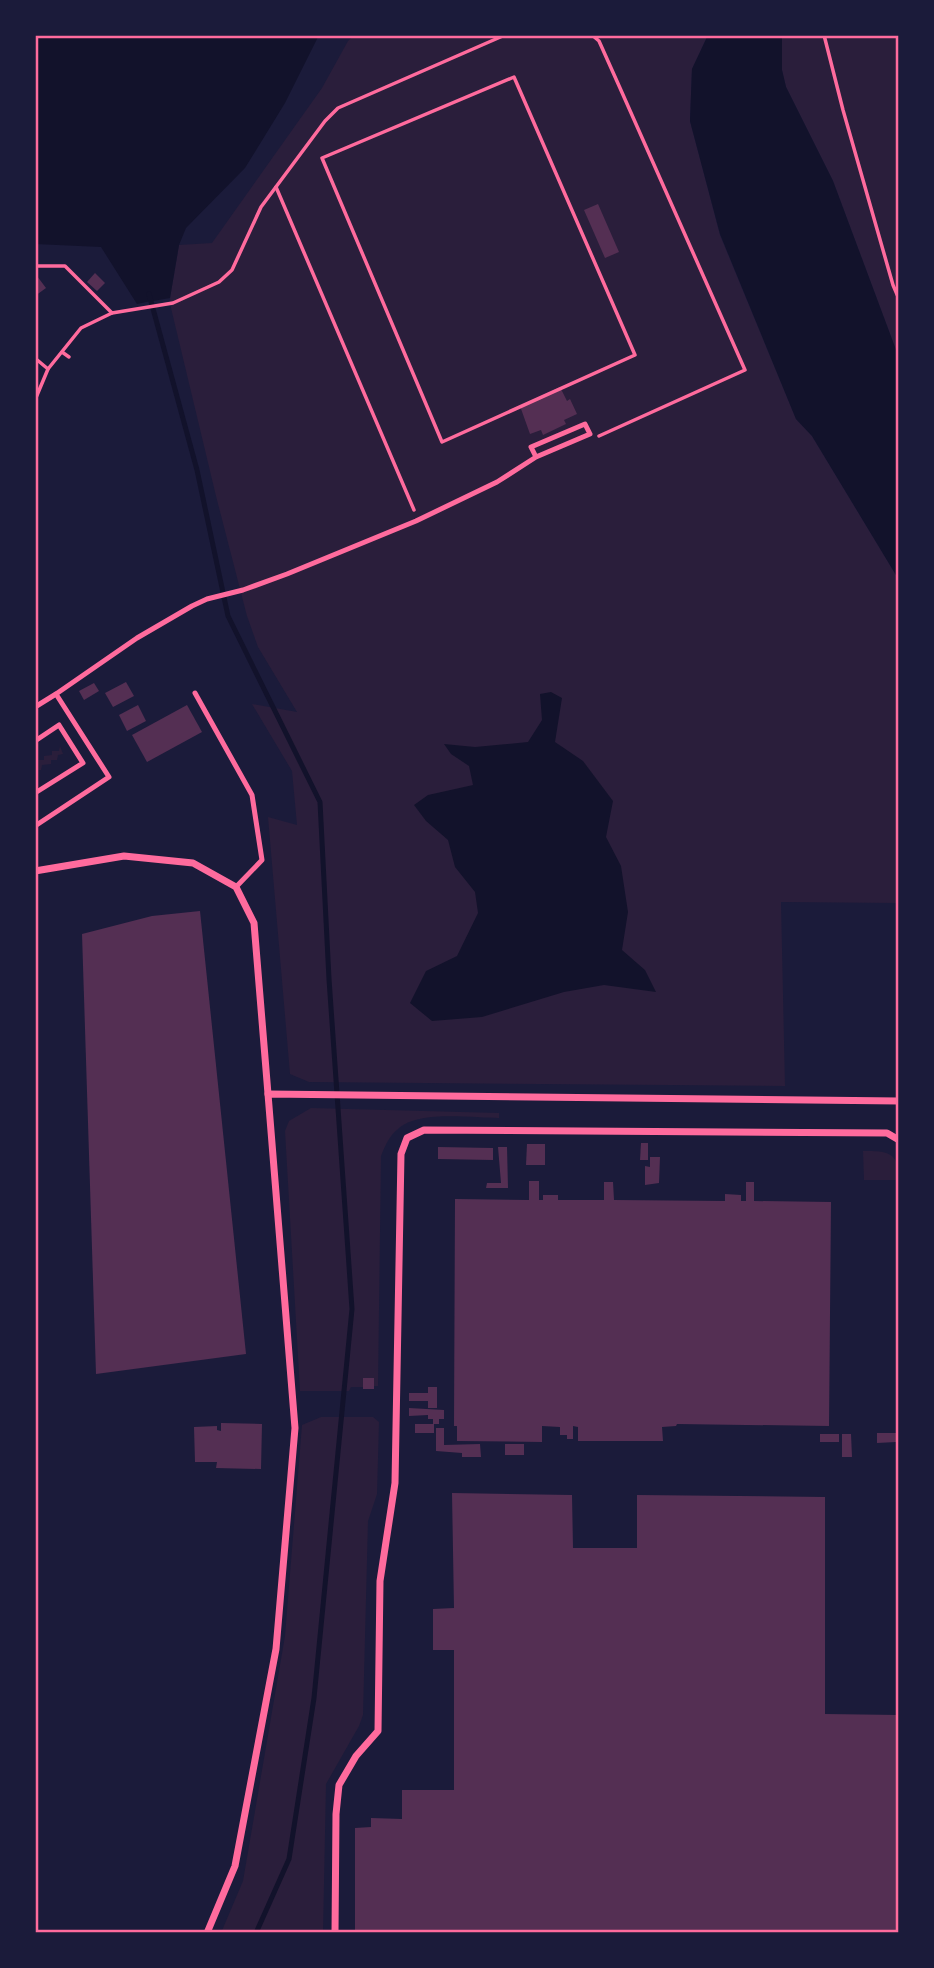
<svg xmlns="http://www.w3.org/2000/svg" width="934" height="1968" font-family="'Exo 2',sans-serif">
  <rect width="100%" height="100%" fill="#1b1b3a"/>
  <!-- green -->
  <g fill="#2a1e3b">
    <polygon points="354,35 708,35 692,69 690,121 720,235 796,419 812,436 899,580 899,903 781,902 785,1086 309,1082 290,1074 268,817 297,825 292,771 252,704 297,712 258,647 247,616 216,496 171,308 170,298 179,245 212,243 322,88 348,41"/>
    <polygon points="782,35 899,35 899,358 833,181 786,87 782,70"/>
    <polygon points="60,746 63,754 58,755 57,760 51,760 51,764 42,765 41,770 35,770 36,760 44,760 44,756 52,755 52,751 59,751"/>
    <path d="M311 1108 499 1113V1118C472 1118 418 1110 398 1129 389 1136 385 1146 381 1156L378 1386H374V1378H364L363 1387H351L349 1391H300L285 1131 289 1121Z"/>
    <path d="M863 1151C888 1151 899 1152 899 1180H864Z"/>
    <polygon points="321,1417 373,1417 379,1422 377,1494 368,1521 363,1715 359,1726 326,1784 323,1933 221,1933 243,1881 285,1636 302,1425"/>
  </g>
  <!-- water -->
  <g fill="#12122b">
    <polygon points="35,35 319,35 285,103 245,168 186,228 179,245 170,298 153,301 151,297 151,301 137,304 101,247 35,244"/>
    <polygon points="708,35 782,35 782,70 786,87 833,181 899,358 899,580 812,436 796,419 720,234 690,121 692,69"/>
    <polygon points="551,692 562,698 555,742 583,761 613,801 606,837 621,866 628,912 622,950 645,970 656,992 604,985 564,992 482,1017 432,1021 410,1003 426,971 457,956 478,913 475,892 455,867 448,840 426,821 414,805 428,795 473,785 469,766 451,754 444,744 475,747 528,742 542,720 540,694"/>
  </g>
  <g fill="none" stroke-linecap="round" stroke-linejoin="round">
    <!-- stream -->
    <polyline stroke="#12122b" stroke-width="5" points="149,294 197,470 228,616 320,802 329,979 352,1309 314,1698 289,1859 256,1933"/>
  </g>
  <!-- building -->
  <g fill="#542f53">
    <polygon points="598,204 619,252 605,258 584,210"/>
    <polygon points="95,273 105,283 97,291 87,282"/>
    <polygon points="37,276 46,288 35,296 35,278"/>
    <polygon points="560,387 567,401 570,399 577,414 564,420 566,424 543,435 541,430 530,434 520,406"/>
    <polygon points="126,682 134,696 113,707 105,693"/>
    <polygon points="94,683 99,691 84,700 79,691"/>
    <polygon points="138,705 146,721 127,731 119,715"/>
    <polygon points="187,705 202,732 147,762 132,735"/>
    <polygon points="200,911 246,1354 96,1374 82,934 152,916"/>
    <polygon points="641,1143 648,1143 648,1160 640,1160"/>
    <polygon points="527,1144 545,1144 545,1165 526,1165"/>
    <polygon points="438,1147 493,1148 493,1160 438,1159"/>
    <polygon points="498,1147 507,1147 508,1188 486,1188 487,1183 501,1183"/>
    <polygon points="650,1157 660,1157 659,1183 645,1185 645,1166 650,1167"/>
    <polygon points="529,1181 539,1181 539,1200 543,1200 543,1195 558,1195 558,1200 604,1200 604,1182 613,1182 614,1200 725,1201 725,1194 741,1195 741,1201 746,1201 746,1182 754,1182 754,1201 831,1202 829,1426 677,1424 676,1426 662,1427 663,1441 578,1441 578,1427 573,1426 573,1439 567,1439 567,1435 560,1435 560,1427 542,1426 542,1442 457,1441 457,1426 454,1426 455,1199 529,1200"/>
    <rect x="363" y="1378" width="11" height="11"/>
    <polygon points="428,1387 437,1387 437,1408 428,1408 428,1401 409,1401 409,1393 428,1393"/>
    <polygon points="409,1408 444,1410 444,1419 439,1419 439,1424 434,1424 434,1433 415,1433 415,1424 433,1424 433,1419 428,1419 428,1415 409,1416"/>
    <polygon points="221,1423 262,1424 261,1469 216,1468 217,1462 195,1462 194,1427 217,1426 217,1430 221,1431"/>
    <polygon points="436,1428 444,1428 444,1445 480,1444 481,1457 462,1457 462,1453 436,1451"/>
    <polygon points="877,1433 896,1433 896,1442 877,1443"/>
    <rect x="820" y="1434" width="19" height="8"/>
    <polygon points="842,1434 851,1434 852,1457 842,1457"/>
    <rect x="505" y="1444" width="19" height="11"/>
    <polygon points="452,1493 572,1495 573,1548 637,1548 637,1495 825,1497 825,1714 899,1715 899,1933 355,1933 355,1828 371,1827 371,1818 402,1819 402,1790 454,1790 454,1650 433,1650 433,1609 454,1608"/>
  </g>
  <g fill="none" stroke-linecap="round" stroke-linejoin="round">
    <!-- path -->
    <g stroke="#ff6b9d" stroke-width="3.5">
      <polyline points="592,35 599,41 620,88 745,370 599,436"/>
      <polyline points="824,35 843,110 893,285 899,299"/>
      <polygon points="514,77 635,355 442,442 322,158"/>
      <polyline points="276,187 414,510"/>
      <polyline points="35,266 65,266 112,313 173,303 219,282 232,270 261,207 325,121 338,108 505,35"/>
      <polyline points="62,352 69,357"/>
      <polyline points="36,359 48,369"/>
      <polyline points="35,400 48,369 81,328 112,313"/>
    </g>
    <!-- service -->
    <g stroke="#ff6b9d" stroke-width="5">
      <polyline points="195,693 252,795 262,860 236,887"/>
      <polyline points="56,694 137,638 192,606 207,599 243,590 287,574 416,521 497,482 536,457 590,434 585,424 531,447 536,457"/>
      <polyline points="35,707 56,694 109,777 35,826"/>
      <polyline points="35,741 59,725 83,763 35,793"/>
    </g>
    <!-- minor -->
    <g stroke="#ff6b9d" stroke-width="7">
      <polyline points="35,871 124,856 193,863 236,887 254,923 268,1094"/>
      <polyline points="207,1933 235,1866 276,1649 295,1428 268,1094 899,1101"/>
      <polyline points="335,1933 336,1814 339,1785 356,1756 378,1731 380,1581 395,1483 401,1154 407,1138 424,1130 887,1133 899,1140"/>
    </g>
  </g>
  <!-- border -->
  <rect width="934" height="1968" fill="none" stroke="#1b1b3a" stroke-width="74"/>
  <rect x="37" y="37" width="860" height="1894" fill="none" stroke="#ff6b9d" stroke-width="2.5"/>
</svg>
